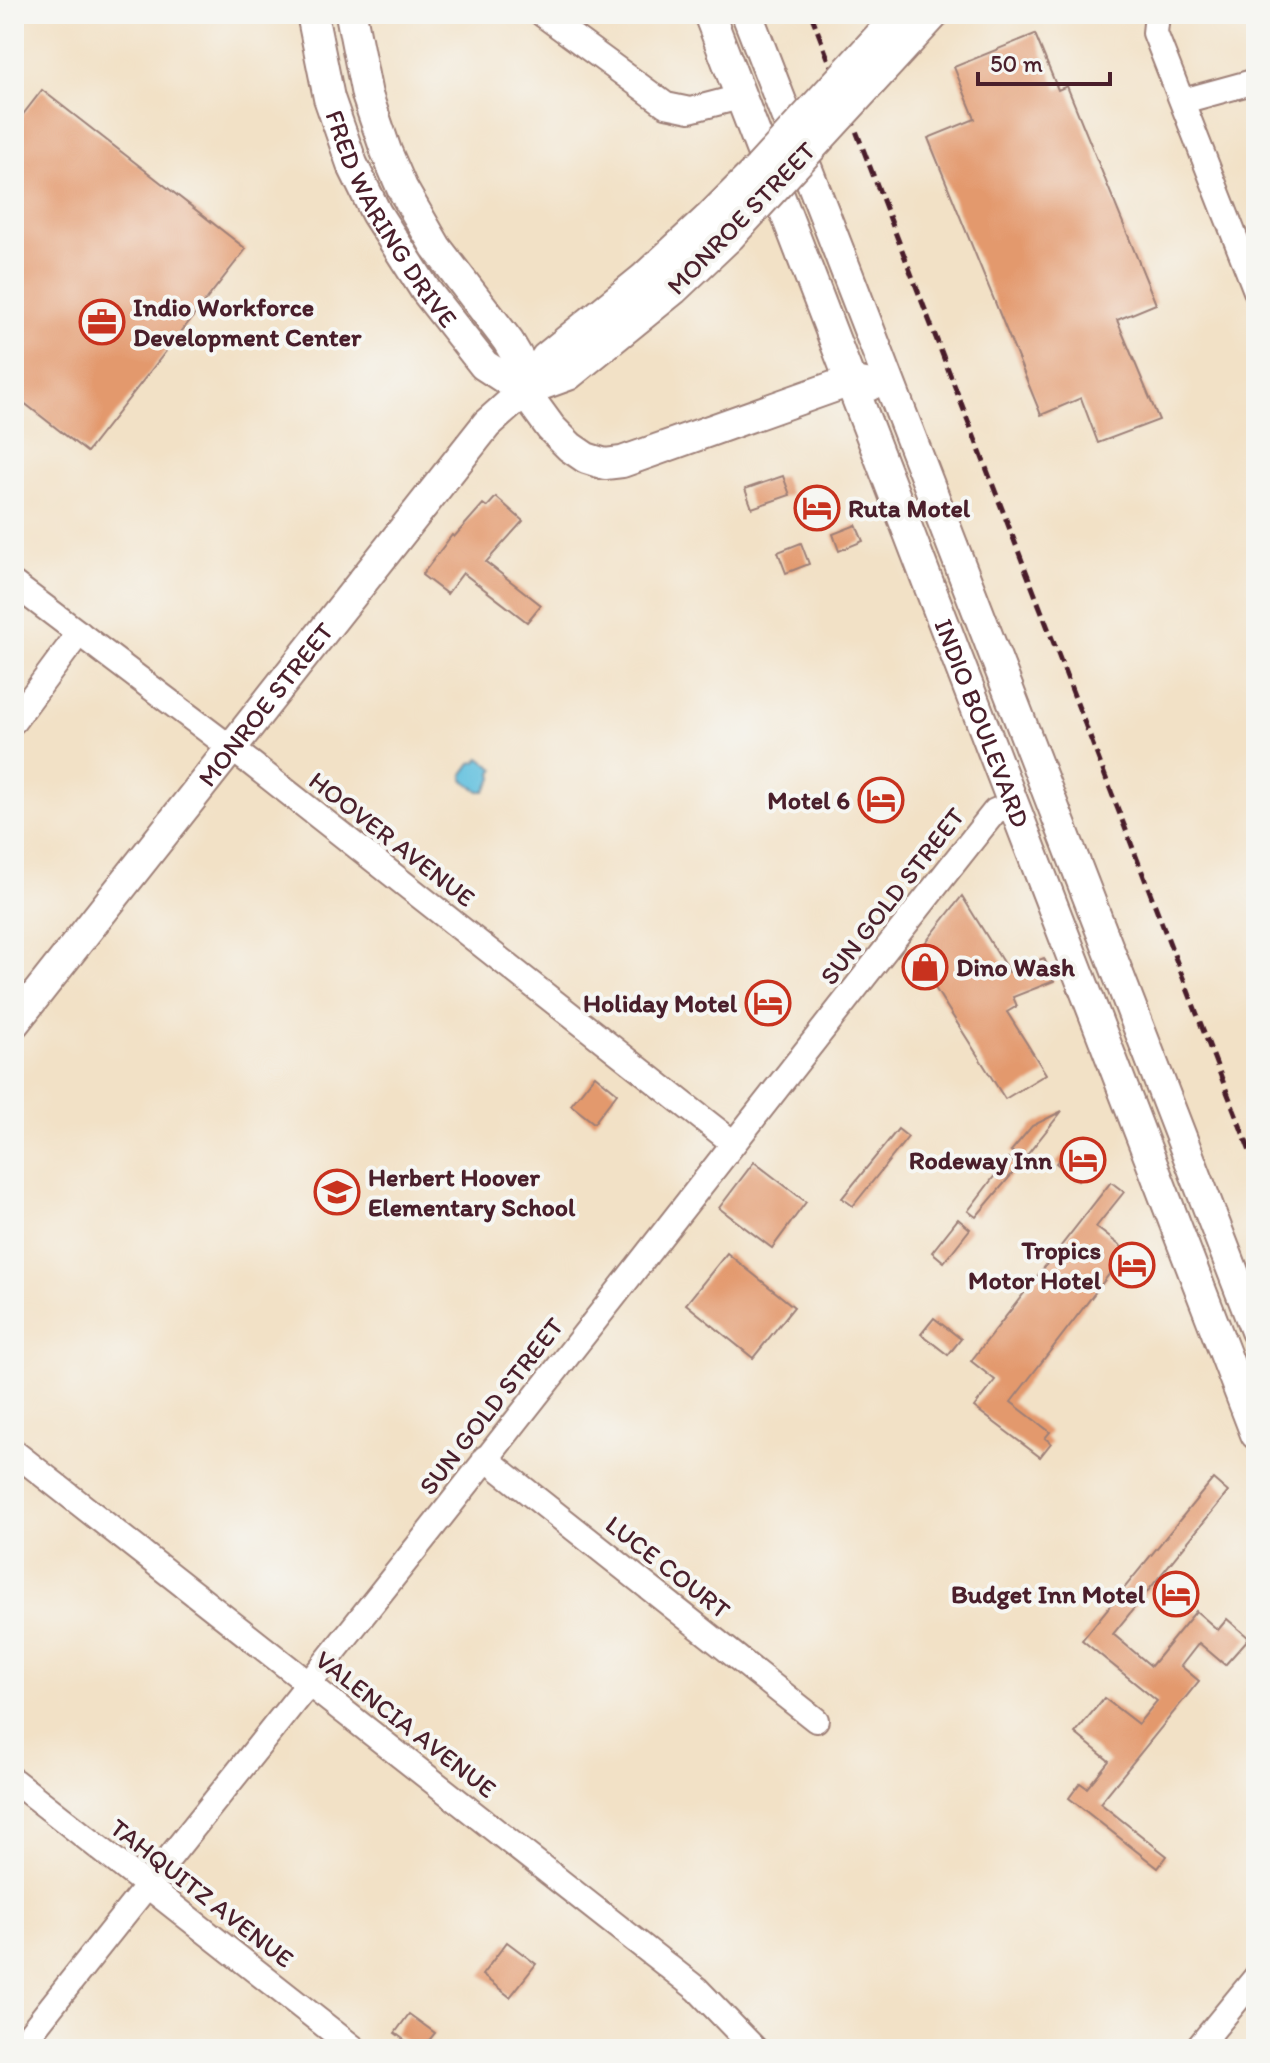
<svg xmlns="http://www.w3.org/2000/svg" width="1270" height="2063" font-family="Itim,sans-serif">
  <rect width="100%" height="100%" fill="#f6f6f2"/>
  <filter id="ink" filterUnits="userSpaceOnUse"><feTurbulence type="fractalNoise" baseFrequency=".0125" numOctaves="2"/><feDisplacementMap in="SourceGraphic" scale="16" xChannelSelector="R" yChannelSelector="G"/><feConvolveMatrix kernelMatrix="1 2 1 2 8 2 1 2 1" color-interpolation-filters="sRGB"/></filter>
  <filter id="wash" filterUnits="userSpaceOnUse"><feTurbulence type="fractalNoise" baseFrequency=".006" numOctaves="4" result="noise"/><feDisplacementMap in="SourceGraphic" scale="32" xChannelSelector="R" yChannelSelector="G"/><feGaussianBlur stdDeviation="1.8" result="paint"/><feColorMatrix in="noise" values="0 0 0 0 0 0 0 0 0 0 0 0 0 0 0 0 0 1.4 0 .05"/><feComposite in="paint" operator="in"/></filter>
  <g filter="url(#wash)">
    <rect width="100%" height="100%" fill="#f2e1c6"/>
    <!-- water -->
    <polygon fill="#5fbfde" stroke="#546f84" stroke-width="2" points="480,758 495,769 492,772 493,779 485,791 479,791 464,780 463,774 471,763 477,762"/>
    <g id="blocks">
      <!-- building -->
      <g fill="#e3996d">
        <polygon points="1035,34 1058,90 1067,86 1156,304 1117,320 1159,420 1098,443 1081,398 1041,415 928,138 975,119 954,67"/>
        <polygon points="42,90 246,249 87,452 14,395 14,126"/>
        <polygon points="783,476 790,495 752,508 745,489"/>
        <polygon points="496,497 523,521 486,562 541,605 527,622 463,573 447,594 422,575 452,535 454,537 483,504 487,507"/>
        <polygon points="856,525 863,541 839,551 833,534"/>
        <polygon points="801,543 809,564 786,573 778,552"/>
        <polygon points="962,896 1009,972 1044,958 1054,981 1013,997 1017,1006 1007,1012 1046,1074 1005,1099 915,956"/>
        <polygon points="595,1075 617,1093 594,1123 571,1105"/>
        <polygon points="1062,1111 1023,1160 1011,1151 1032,1126"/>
        <polygon points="898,1129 908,1137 853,1206 842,1198"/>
        <polygon points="1072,1144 1094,1162 1078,1181 1056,1163"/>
        <polygon points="1008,1158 1018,1167 976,1217 968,1211"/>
        <polygon points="754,1162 806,1202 772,1248 719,1208"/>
        <polygon points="1111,1182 1124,1192 1096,1227 1127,1251 1011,1402 1050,1432 1045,1438 1051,1443 1040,1457 974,1407 995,1380 971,1361"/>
        <polygon points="958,1219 970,1229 944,1262 932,1252"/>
        <polygon points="727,1253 794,1307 753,1358 686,1304"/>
        <polygon points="934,1318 961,1339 948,1355 921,1334"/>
        <polygon points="1213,1479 1228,1492 1113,1634 1151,1666 1196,1611 1218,1630 1227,1619 1249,1638 1225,1665 1199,1643 1181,1666 1199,1681 1100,1803 1167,1856 1158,1868 1069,1798 1080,1783 1087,1788 1109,1761 1075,1733 1104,1698 1138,1724 1157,1701 1082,1640"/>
        <polygon points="507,1942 536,1964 510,1997 482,1975"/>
        <polygon points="409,2014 435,2033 422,2049 417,2049 395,2033"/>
      </g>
    </g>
  </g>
  <g filter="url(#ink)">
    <use href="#blocks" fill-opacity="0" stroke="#9e8078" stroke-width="2"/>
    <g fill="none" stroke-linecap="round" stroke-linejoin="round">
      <!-- minor casing -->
      <g stroke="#9e8078" stroke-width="28">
        <g id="minor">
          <polyline points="542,14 666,105 690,110 740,97"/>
          <polyline points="1157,14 1155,33 1256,291"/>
          <polyline points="1183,101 1256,81"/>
          <polyline points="14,584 252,764 732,1142"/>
          <polyline points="14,721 79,633"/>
          <polyline points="14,1452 697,1989 755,2049"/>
          <polyline points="485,1458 816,1720"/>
          <polyline points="14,1781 355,2049"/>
          <path d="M18 2049C114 1926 212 1805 309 1683 540 1394 765 1101 995 811L1013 805"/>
          <polyline points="1197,2049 1256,1977"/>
        </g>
      </g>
      <!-- major casing -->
      <g stroke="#9e8078" stroke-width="34">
        <g id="major">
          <path id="s1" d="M312 14 329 98 352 164 376 213 426 291 484 365 524 391 551 428 570 447 586 458 605 464 622 462 850 381 870 385"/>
          <polyline points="351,14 367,95 386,151 402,188 436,247 508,341 521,363 524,391"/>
          <path id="s2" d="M709 14 1256 1434"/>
          <polyline points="747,14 1256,1331"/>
          <polyline points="524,391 568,375 674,289 729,237"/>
          <path id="s3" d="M14 1023 487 424 524 391 546 358 643 279 709 218"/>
        </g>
      </g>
      <!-- minor -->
      <use href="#minor" stroke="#fff" stroke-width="24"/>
      <!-- major -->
      <use href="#major" stroke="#fff" stroke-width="30"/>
      <!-- rail -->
      <polyline stroke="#4a1f2b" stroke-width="5" stroke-dasharray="12 6" stroke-linecap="butt" points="811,14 1256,1167"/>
      <!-- major-bridge casing -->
      <g stroke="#9e8078" stroke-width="34" stroke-linecap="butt">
        <g id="major-bridge">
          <polyline points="709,218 759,168 900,14"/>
          <polyline points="729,237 934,14"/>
        </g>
      </g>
      <!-- major-bridge -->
      <use href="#major-bridge" stroke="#fff" stroke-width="30"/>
    </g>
  </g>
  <!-- icons -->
  <defs>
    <g id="office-ring" transform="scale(2.3)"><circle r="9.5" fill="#f6f6f2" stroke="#c8321e" stroke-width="1.5"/><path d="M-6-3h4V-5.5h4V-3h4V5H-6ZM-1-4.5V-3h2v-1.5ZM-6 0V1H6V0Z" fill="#c8321e"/></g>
    <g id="hotel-ring" transform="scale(2.3)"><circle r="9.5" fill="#f6f6f2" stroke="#c8321e" stroke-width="1.5"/><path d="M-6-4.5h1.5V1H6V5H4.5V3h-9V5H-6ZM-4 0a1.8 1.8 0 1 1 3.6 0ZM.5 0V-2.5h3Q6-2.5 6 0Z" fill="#c8321e"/></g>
    <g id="shop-ring" transform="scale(2.3)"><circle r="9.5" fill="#f6f6f2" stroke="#c8321e" stroke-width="1.5"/><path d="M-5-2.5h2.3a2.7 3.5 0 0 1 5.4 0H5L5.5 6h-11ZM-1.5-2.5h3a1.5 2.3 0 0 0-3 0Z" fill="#c8321e"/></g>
    <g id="school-ring" transform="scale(2.3)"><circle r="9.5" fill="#f6f6f2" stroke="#c8321e" stroke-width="1.5"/><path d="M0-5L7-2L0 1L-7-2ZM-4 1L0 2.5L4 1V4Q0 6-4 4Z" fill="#c8321e"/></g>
  </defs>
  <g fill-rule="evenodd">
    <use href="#office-ring" x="102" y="322"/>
    <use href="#hotel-ring" x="817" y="508"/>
    <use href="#hotel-ring" x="881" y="800"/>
    <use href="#shop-ring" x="925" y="967"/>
    <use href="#hotel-ring" x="768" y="1003"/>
    <use href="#hotel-ring" x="1083" y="1160"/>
    <use href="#school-ring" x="337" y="1192"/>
    <use href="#hotel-ring" x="1132" y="1265"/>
    <use href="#hotel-ring" x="1176" y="1594"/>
  </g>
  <g text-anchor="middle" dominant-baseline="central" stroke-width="8" stroke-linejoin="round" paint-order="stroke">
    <!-- street labels -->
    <g font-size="26" fill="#4a1f2b" stroke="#f6f6f2">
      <text stroke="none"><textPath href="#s1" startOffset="222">FRED WARING DRIVE</textPath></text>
      <text transform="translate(741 218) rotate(-46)">MONROE STREET</text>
      <text stroke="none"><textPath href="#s3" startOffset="406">MONROE STREET</textPath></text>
      <text stroke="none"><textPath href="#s2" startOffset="760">INDIO BOULEVARD</textPath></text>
      <text transform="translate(392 839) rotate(38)">HOOVER AVENUE</text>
      <text transform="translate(892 896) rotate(-52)">SUN GOLD STREET</text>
      <text transform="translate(491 1406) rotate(-52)">SUN GOLD STREET</text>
      <text transform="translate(668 1567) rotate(38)">LUCE COURT</text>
      <text transform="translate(406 1724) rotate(38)">VALENCIA AVENUE</text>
      <text transform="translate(202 1893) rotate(38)">TAHQUITZ AVENUE</text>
    </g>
    <!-- poi labels -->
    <g font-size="26" font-weight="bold" fill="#4a1f2b" stroke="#f6f6f2" text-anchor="end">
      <text x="133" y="307" text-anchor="start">Indio Workforce<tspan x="133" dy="30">Development Center</tspan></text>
      <text x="848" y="508" text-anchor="start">Ruta Motel</text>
      <text x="850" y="800">Motel 6</text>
      <text x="956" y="967" text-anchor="start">Dino Wash</text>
      <text x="737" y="1003">Holiday Motel</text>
      <text x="1052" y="1160">Rodeway Inn</text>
      <text x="368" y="1177" text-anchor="start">Herbert Hoover<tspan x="368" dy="30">Elementary School</tspan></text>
      <text x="1101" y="1250">Tropics<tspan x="1101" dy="30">Motor Hotel</tspan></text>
      <text x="1145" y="1594">Budget Inn Motel</text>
    </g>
  </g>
  <!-- margin -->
  <rect width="1270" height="2063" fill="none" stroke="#f6f6f2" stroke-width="48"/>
  <!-- scale -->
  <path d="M978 72v12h132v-12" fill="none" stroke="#4a1f2b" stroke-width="4"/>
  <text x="990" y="72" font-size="24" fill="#4a1f2b" stroke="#f6f6f2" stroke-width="6" paint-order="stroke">50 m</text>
</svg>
